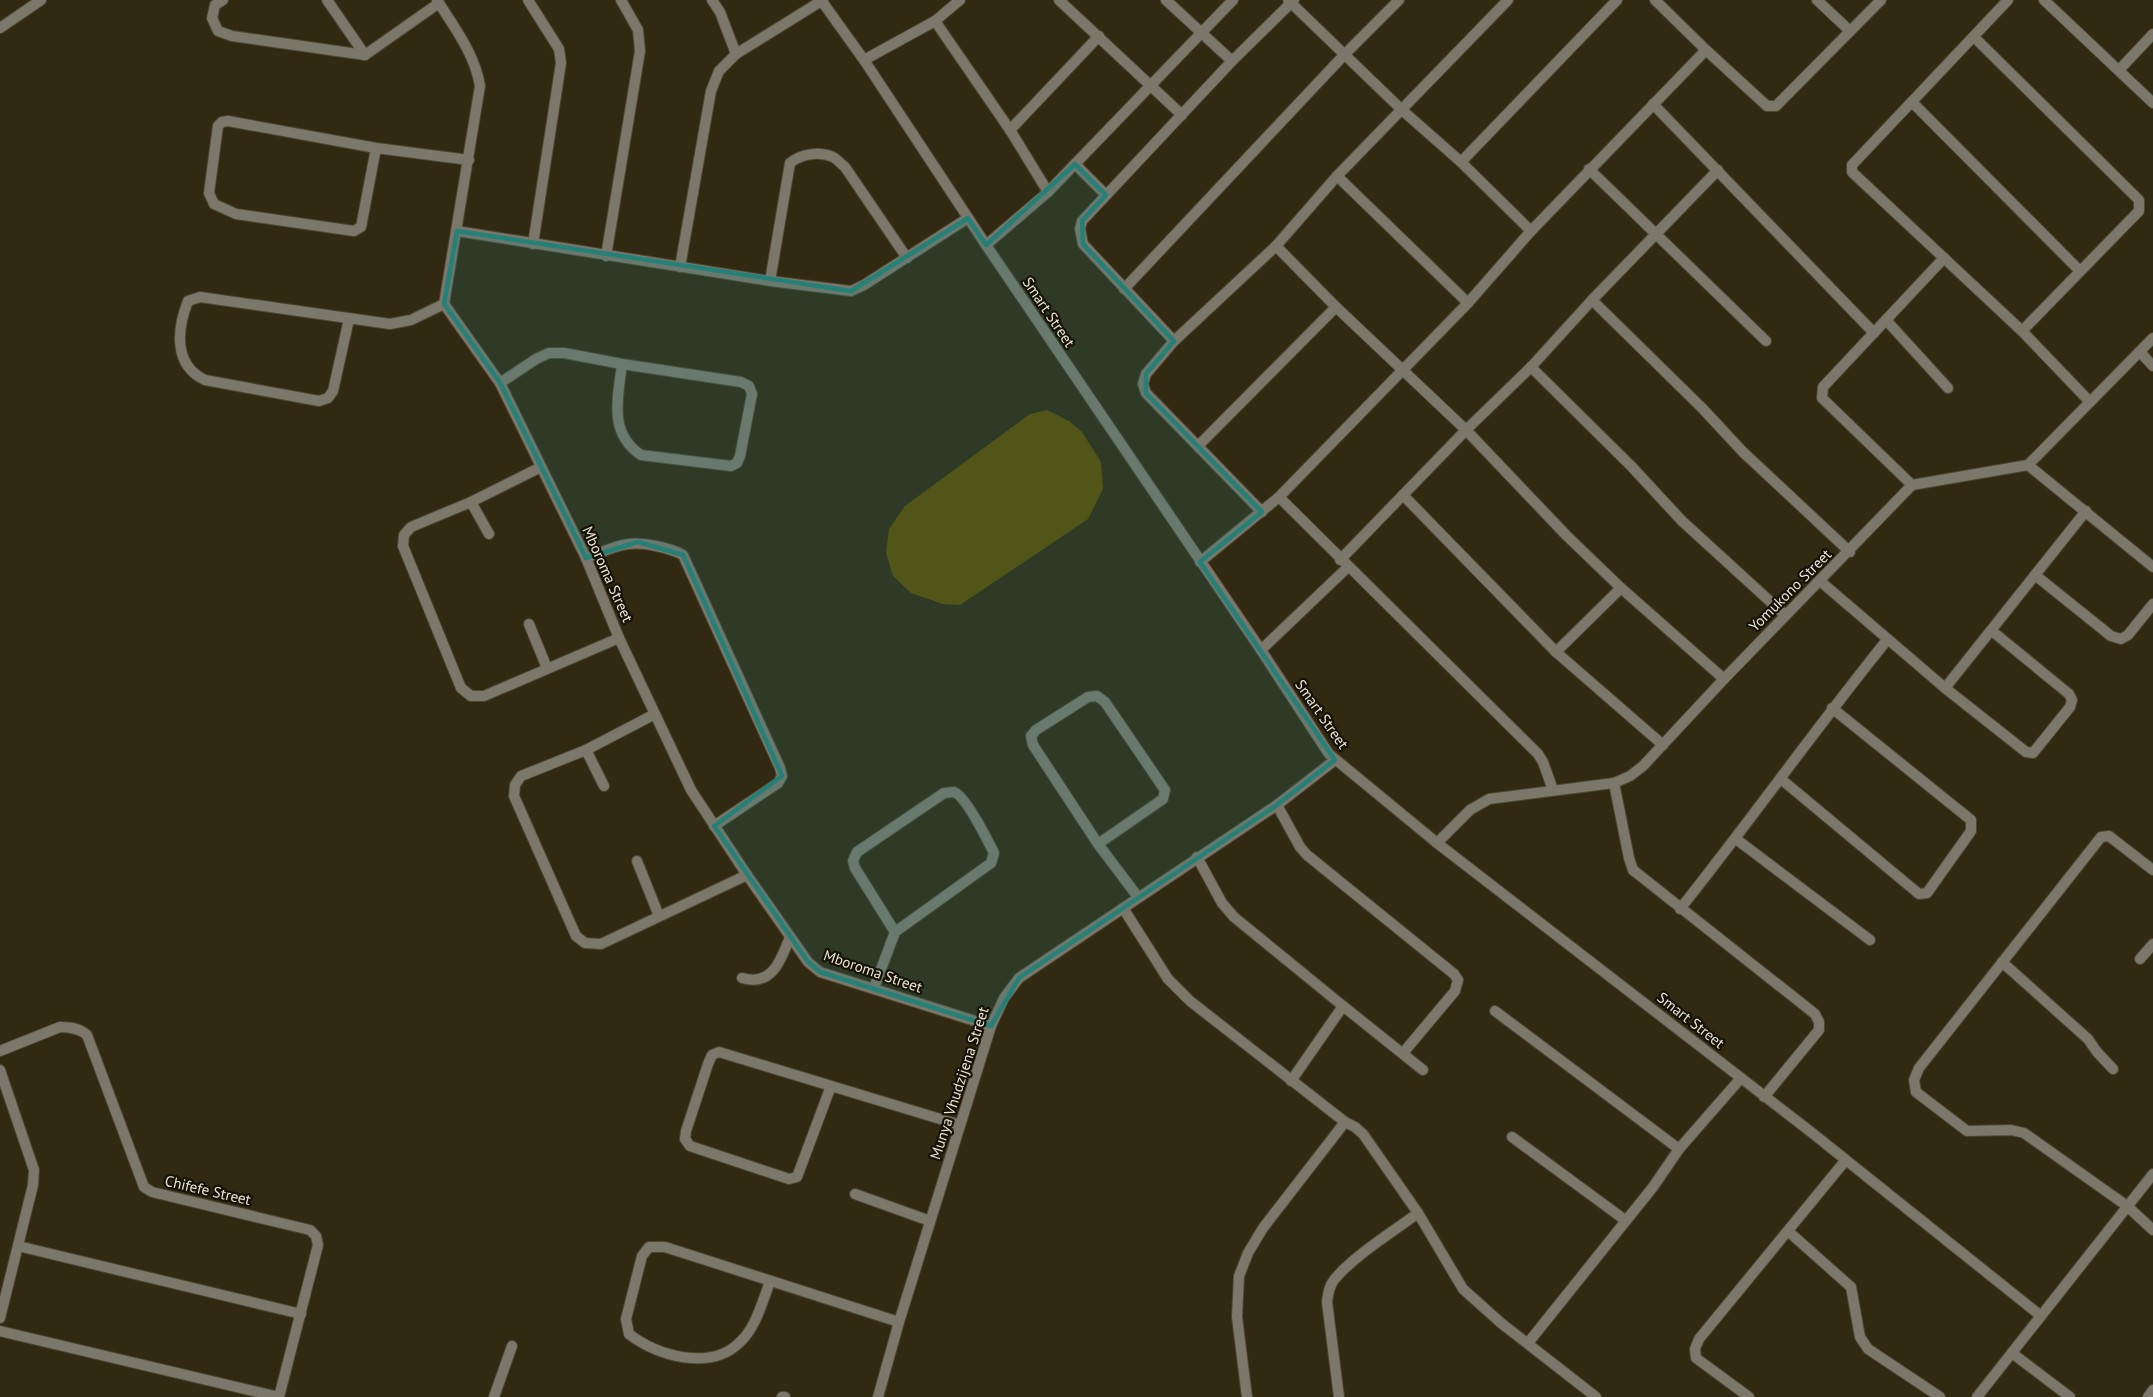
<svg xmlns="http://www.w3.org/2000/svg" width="2153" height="1397" font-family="'PT Sans',sans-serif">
  <rect width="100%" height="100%" fill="#312912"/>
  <!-- green -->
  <polygon fill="#5e4a00" points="1047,410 1069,421 1082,432 1101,462 1103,489 1088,519 960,605 943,604 911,593 893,576 886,553 889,529 905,506 1030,414"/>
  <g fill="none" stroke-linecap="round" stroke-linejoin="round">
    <!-- minor casing -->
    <g stroke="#4e4731" stroke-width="12">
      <g id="minor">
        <polyline points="223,0 215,5 212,18 218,31 232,36 365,55"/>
        <polyline points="327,0 365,55 439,3"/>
        <path d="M437 0C454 27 475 54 480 86L444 304 500 383 586 558 619 638 691 790 747 875 808 962 820 972 991 1026"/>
        <polyline points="528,0 559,49 561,63 533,244"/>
        <polyline points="712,0 720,12 736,54"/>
        <polyline points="821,0 864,60 986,245 1261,650 1329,754 1437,843 1811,1132 2041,1316"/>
        <polyline points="1059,0 1182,115"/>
        <polyline points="1166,0 1232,61"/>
        <polyline points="1288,0 1402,110 1461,162 1531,231"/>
        <polyline points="1655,0 1706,50"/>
        <polyline points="1817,0 1850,31"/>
        <polyline points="2008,0 1852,165 1852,172 2022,331 2090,402"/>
        <polyline points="2044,0 2153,103"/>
        <polyline points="935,21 1010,130 1048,192"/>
        <polyline points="0,28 41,0"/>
        <polyline points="1974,37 2139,200 2139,211 2022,331"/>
        <polyline points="864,60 935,21 960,0"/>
        <polyline points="2119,70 2153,34"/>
        <polyline points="1912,102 2080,271"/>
        <polyline points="1653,104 1874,333"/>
        <polyline points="1010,130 1099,36"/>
        <polyline points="376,148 361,227 354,231 236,214 214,204 209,193 218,126 222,122 228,121 376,148 469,160"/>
        <polyline points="1461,162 1617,0"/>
        <polyline points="1075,164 1106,195"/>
        <polyline points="1589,169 1766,341"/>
        <polyline points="1337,176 1468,303"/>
        <polyline points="457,231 770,281 851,291 864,285 968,218"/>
        <polyline points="986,245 1048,192 1233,0"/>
        <polyline points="1276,246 1336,307 1466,430 1566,535 1621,588"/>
        <polyline points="606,256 640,51 638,30 621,0"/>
        <polyline points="680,267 711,91 719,71 736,54 823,0"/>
        <path d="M770 281 790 163C801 154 819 151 833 157 837 159 841 164 845 167L907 258"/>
        <polyline points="1124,289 1345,54 1399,0"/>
        <polyline points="1592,300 1702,408 1743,452 1850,552"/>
        <path d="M349 319 333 391 328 398 319 401 205 380C173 365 177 329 188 301L200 297 390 324 411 320 444 304"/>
        <polyline points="1886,320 1948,388"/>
        <polyline points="1174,341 1083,244 1080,229 1082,221 1232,61 1294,0"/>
        <polyline points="2140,352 2153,366"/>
        <polyline points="1531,367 1632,467 1682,521 1785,615"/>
        <path d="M500 383 536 359 549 353H564L622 364 741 382 749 386 752 394 740 456 737 463 731 466 641 455C608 433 618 398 622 364"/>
        <polyline points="1198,446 1336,307"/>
        <polyline points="2028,465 2153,567"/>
        <polyline points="541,467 471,502 411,527 404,535 403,546 461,688 471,696 484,696 619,638"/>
        <polyline points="1912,485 1822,398 1823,387 1944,258"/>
        <polyline points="1403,495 1556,652"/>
        <polyline points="1279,497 1538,754 1543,762 1553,790"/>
        <polyline points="471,502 489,534"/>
        <polyline points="1262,512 1146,393 1143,384 1146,374 1174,341 1276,246 1337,176 1508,0"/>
        <path d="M586 558C614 548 625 539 656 546 666 548 674 550 683 555L780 768 782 776 778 783 714 826"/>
        <polyline points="1340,560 1466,430 1531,367 1592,300 1718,170"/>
        <polyline points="1200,562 1279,497 1468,303 1531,231 1706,50 1767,106 1776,106 1881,0"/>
        <polyline points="2035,575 2111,636 2121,639 2128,635 2153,604"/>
        <polyline points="1820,581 1945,688 2026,752 2033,753 2070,707 2072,700 2069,694 1992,631"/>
        <polyline points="529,624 547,668"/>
        <polyline points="1261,650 1348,567"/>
        <polyline points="1945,688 2086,511"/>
        <polyline points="655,714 586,750 521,776 515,785 514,796 576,936 585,943 601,944 747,875"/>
        <polyline points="1663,745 1556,652 1621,588 1724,679"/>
        <polyline points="586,750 604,786"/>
        <polyline points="1781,779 1919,894 1927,893 1971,831 1971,820 1832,708"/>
        <polyline points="1614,783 1629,858 1633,870 1815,1014 1819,1022 1819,1030 1764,1097"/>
        <polyline points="1277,805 1300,847 1307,855 1454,974 1458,980 1455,991 1403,1053"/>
        <polyline points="1736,839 1870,940"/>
        <polyline points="1437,843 1470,810 1489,799 1614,783 1630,776 1643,766 1724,679 1912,485 2028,465 2153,338"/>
        <polyline points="1098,844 1163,799 1165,790 1105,702 1097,696 1088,697 1036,730 1031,736 1033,745 1098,844 1138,897"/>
        <polyline points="1197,857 1222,903 1234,917 1343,1006 1291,1081"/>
        <polyline points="637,861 659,916"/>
        <polyline points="2153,870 2109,836 2101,837 1919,1068 1914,1080 1916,1092 1967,1131 2011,1130 2024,1133 2127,1206 2153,1230"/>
        <polyline points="1123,908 1168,979 1190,1001 1345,1122 1355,1127 1363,1134 1418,1213 1463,1289 1501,1323 1596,1397"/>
        <path d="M1680 909C1751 820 1816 728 1887 640"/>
        <polyline points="2140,959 2153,944"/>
        <polyline points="2002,962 2088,1039 2097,1052 2113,1069"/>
        <path d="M742 978C772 987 781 960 790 937"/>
        <path d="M874 988 895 932 991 863 994 853C988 841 966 796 954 792 953 792 945 793 944 793L857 852 853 861 855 868 895 932"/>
        <polyline points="1343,1006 1423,1070"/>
        <polyline points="1495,1011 1679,1149"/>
        <path d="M0 1051 60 1027C70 1027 79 1028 87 1035L144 1187 152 1192 310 1230 316 1236 318 1245 279 1397"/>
        <polyline points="0,1070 34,1170 33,1185 0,1318"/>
        <polyline points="831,1086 797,1177 789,1179 690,1146 685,1139 686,1131 708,1064 712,1055 719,1052 960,1125"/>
        <polyline points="1512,1137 1625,1220"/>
        <polyline points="855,1194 930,1221"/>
        <polyline points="1789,1232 1851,1287 1860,1337 1868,1349 1940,1397"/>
        <polyline points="18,1246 301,1314"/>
        <path d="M770 1282C762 1302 756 1328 739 1343 710 1371 657 1356 629 1334L626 1319 642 1256 649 1247H665L899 1322"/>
        <polyline points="0,1331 279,1397"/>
        <polyline points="1528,1343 1653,1187 1679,1149 1741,1078"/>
        <polyline points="2012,1353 2070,1397"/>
        <polyline points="494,1397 512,1346"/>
        <polyline points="782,1397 785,1397"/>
        <polyline points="878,1397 899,1322 991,1026 1004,998 1019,978 1277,805 1335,760"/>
        <polyline points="1247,1397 1237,1317 1239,1276 1248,1253 1263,1228 1345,1122"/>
        <path d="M1339 1397 1327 1302C1328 1294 1329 1286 1334 1280 1352 1257 1394 1231 1418 1213"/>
        <polyline points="1749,1397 1696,1358 1695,1349 1699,1339 1845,1161"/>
        <polyline points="1977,1397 2153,1174"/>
        <polyline points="2148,1397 2153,1390"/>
      </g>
    </g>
    <!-- minor -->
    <use href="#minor" stroke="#7b776b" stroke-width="10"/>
  </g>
  <!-- marked area -->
  <path fill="#258178" fill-opacity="0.2" stroke="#258178" stroke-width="4.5" stroke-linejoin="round" d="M1075 164 1106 195 1082 221 1083 244 1174 341 1146 374V393L1262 512 1200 562 1335 760 1277 805 1019 978 991 1026 820 972 808 962 714 826 782 776 683 555 638 542 586 558 500 383 444 304 457 231 851 291 968 218 986 245Z"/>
  <g text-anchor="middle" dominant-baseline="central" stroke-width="4.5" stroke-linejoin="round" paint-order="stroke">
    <!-- street labels -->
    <g font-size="15" fill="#e9e4d6" stroke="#161208">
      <text transform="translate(1049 312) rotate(56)">Smart Street</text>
      <text transform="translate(608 574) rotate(66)">Mboroma Street</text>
      <text transform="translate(1790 590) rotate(-45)">Yomukono Street</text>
      <text transform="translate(1322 714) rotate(55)">Smart Street</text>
      <text transform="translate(873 971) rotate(19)">Mboroma Street</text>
      <text transform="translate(1691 1020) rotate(38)">Smart Street</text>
      <text transform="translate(959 1083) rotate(-72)">Munya Vhudzijena Street</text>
      <text transform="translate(208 1190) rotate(13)">Chifefe Street</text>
    </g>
  </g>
</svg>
